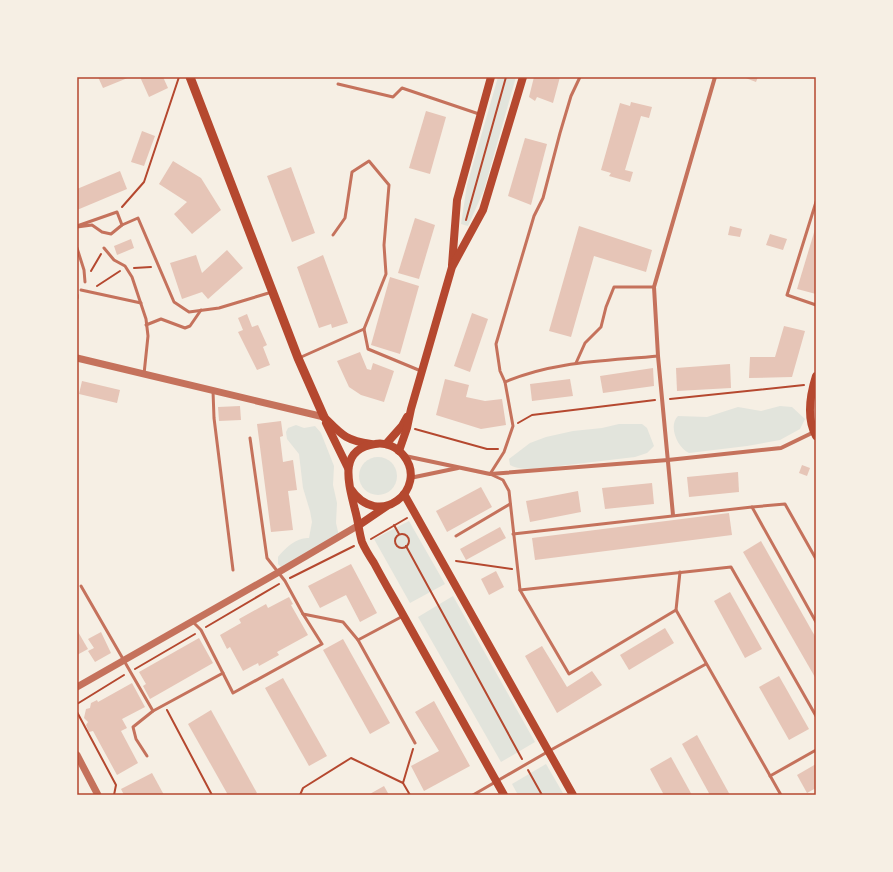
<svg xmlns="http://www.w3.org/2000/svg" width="893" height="872" font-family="Montserrat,sans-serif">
  <rect width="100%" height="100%" fill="#f6efe4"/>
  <!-- green -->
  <g fill="#e2e4dc">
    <polygon points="498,77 516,77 484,190 468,226 461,224 467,185"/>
    <path d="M780 406 792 407 805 419 800 429 780 440 747 446 689 453C677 448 668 425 678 416L707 417 738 407 761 411Z"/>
    <path d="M619 424H642L647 428 654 446 647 453 635 457 559 466C548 470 520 471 510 465L509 459 530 443 546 437 573 431 602 428Z"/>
    <path d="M296 425 304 428 315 426 321 433 334 466 333 485 337 503 336 523 339 536 307 560 281 567 278 564V557C285 548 297 537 309 538L312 522 310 511 303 488 299 454 287 439 286 432 288 428Z"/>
    <circle cx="378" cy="476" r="19"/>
    <polygon points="409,521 445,584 410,603 374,539"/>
    <polygon points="453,596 535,742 501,762 418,617"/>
    <polygon points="546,764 564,795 518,795 512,784"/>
  </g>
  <!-- building -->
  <g fill="#e6c5b7">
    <polygon points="98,77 130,77 103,88"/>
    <polygon points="140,77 163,77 168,88 149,97"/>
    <polygon points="534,77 560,77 553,103 537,97 535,101 529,97"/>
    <polygon points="743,77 758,77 756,82"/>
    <polygon points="631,102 652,107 649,118 641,116 625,170 633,172 630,182 609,176 611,173 601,170 620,103 630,106"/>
    <polygon points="426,111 446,117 430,174 409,168"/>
    <polygon points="142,131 155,136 144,166 131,162"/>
    <polygon points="525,138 547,144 531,205 508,196"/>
    <polygon points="173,161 201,178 221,210 192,234 174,214 187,202 159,184"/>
    <polygon points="291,167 315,233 292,242 267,176"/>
    <polygon points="120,171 127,189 77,210 77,189"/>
    <polygon points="415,218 435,225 419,279 398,273"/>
    <polygon points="579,226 652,250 646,272 594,256 571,337 549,331"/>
    <polygon points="730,226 742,229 740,237 728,235"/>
    <polygon points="816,226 816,294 797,289"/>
    <polygon points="770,234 787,239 783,250 766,245"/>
    <polygon points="131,239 134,248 117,255 114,246"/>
    <polygon points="227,250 243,268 208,299 202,292 182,299 170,263 196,255 202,273"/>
    <polygon points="323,255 348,323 332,328 331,324 319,328 297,267"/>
    <polygon points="390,277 419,286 400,354 371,345"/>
    <polygon points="472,313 488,319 470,372 454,366"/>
    <polygon points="247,314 252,327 258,325 267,345 263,347 270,365 257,370 238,332 243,330 238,318"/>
    <polygon points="784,326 805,331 792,377 749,378 750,357 775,357"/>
    <polygon points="360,352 367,369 371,370 373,363 394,371 384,402 361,395 349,387 337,361"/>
    <polygon points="730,364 731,388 677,391 676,368"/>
    <polygon points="653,368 654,386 603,393 600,376"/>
    <polygon points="445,379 469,385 466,397 485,401 502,399 506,425 481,429 436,415"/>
    <polygon points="570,379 573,396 532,401 530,384"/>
    <polygon points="82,381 120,390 117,403 79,394"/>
    <polygon points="240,406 241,420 219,421 218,407"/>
    <polygon points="281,421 283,436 280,437 283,462 293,460 297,490 288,491 293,530 271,532 257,424"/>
    <polygon points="802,465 810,468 807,476 799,473"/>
    <polygon points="738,472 739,492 689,497 687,477"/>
    <polygon points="652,483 654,504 605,509 602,488"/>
    <polygon points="481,487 492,507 447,532 436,511"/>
    <polygon points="578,491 581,512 530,522 526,501"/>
    <polygon points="729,513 732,535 535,560 532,538"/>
    <polygon points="500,527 506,538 466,560 460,549"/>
    <polygon points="761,541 816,638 816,679 743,552"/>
    <polygon points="351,564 377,613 360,622 346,595 320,608 308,586"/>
    <polygon points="496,571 504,587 489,595 481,579"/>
    <polygon points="730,592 762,649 745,658 714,601"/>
    <polygon points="289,597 293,604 291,605 308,635 277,652 279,655 259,666 258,663 243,671 230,647 227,649 220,635 241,623 239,619 266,604 268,608"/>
    <polygon points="665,628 674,643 629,670 620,655"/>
    <polygon points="77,630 88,649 77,655"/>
    <polygon points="101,632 111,653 95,662 88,651 94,648 88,639"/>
    <polygon points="199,638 213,663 150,699 143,686 146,684 139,672"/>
    <polygon points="343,639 390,723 370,734 323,650"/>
    <polygon points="542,646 567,687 592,671 602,685 557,713 525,656"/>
    <polygon points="779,676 809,729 789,740 759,687"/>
    <polygon points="283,678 327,756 309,766 265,688"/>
    <polygon points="132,683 145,707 122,719 127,728 121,731 138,763 117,775 93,731 89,732 86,725 88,722 84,718 86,709 90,708 91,703 97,700 98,702"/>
    <polygon points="434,701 470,766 424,791 411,766 439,751 415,712"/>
    <polygon points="211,710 257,793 253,795 228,795 188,724"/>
    <polygon points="697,735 730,795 710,795 682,744"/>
    <polygon points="671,757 692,795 664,795 650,769"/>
    <polygon points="816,764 816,788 807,793 797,775"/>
    <polygon points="152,773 164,795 124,795 121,789"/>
    <polygon points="384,786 389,795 368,795"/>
  </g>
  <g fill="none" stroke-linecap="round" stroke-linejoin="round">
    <!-- path -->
    <g stroke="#b5482f" stroke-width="2">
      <polyline points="122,207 144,182 179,77"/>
      <polyline points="466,220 506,77"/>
      <polyline points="134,268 151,267"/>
      <polyline points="91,271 101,254"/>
      <polyline points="97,286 120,271"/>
      <polyline points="670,399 804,385"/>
      <polyline points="518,423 532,415 655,400"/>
      <polyline points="415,429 487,449 498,449"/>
      <polyline points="394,525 399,534"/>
      <circle cx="402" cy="541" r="7"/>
      <polyline points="371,539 407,518"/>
      <polyline points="406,546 522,759"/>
      <polyline points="456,561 512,569"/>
      <polyline points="290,578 354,546"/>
      <polyline points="206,627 279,584"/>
      <polyline points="135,669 195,634"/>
      <polyline points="77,704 124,675"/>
      <polyline points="167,710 212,795"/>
      <polyline points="77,712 116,785 114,795"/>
      <polyline points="528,770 542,795"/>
      <polyline points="403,783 410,795"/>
      <polyline points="77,793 78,795"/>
      <polyline points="300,795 303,788 351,758 403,783 413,749"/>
    </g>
    <!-- service -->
    <g stroke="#c5725c" stroke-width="3">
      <polyline points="338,84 393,97 402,88 479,114"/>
      <polyline points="816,202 787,295 816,305"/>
      <polyline points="122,225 138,218 174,302 189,312 219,308 272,292"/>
      <polyline points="77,226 117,212 122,225 111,234 102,232 92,225 77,227"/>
      <polyline points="333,235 345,218 352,172 369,161 389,185 384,245 386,274 364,329"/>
      <polyline points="77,248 84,270 85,282"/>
      <polyline points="104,248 114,260 125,266 132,277 146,319 148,336 144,374"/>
      <polyline points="81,290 141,303"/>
      <polyline points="77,295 77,298"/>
      <polyline points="146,325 161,319 185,328 190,326 201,310"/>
      <path d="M658 356C607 361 553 361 505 382L513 426 504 452 490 474 503 480 509 491 520 590 569 674 676 610 781 795"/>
      <polyline points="299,358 364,329 368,349 421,371"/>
      <polyline points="576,363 585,343 601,327 606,307 614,287 654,287"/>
      <polyline points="505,382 500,371 496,344 534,216 543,198 560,133 571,96 580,77"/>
      <polyline points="213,391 214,418 233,570"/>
      <polyline points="250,438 267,558 285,581 303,614 343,622 358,640 415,743"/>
      <polyline points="752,507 785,504 816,559"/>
      <polyline points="513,534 752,507 816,622"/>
      <polyline points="456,536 510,504"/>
      <polyline points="81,586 153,711 223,673"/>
      <polyline points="520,590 731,567 816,716"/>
      <polyline points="676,610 680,572"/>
      <polyline points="193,622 201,630 233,693 322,644 303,614"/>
      <polyline points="358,640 403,616"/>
      <polyline points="147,756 136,739 133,727 153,711"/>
      <polyline points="770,776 816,750"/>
      <polyline points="473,795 549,751 706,664"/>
    </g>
    <!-- minor -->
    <g stroke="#c5725c" stroke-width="4">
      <polyline points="405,456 490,474 668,460 781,448 814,432"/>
      <polyline points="410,478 458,468"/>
      <polyline points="673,515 658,356 654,287 715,77"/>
    </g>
    <!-- tertiary -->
    <g stroke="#c5725c" stroke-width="7">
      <polyline points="77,358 324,417"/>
      <polyline points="77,687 279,572 359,525"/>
      <polyline points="77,755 98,795"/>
    </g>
    <!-- secondary -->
    <g stroke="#b5482f" stroke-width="8">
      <polyline points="452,265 457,200 491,77"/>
      <path d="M816 376C810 395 806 418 816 436"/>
      <path d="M324 417C342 435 345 440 371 444"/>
      <polyline points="326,423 348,468"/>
      <polyline points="386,444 402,426 407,417"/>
      <polyline points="399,451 407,428 411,409 452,267 483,210 523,77"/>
      <path d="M350 488C379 532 429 488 404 456 397 447 386 442 375 444 337 449 349 485 355 510 358 520 359 532 362 542 365 549 370 557 374 563 383 580 393 597 402 613 436 674 470 734 504 795"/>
      <polyline points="404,494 573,795"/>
      <polyline points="359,525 387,506"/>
    </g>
    <!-- primary -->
    <polyline stroke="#b5482f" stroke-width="9" points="190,77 298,358 324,417"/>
  </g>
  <!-- border -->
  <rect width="893" height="872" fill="none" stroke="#f6efe4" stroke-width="156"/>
  <rect x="78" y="78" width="737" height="716" fill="none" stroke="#b5482f" stroke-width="1.5"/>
</svg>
